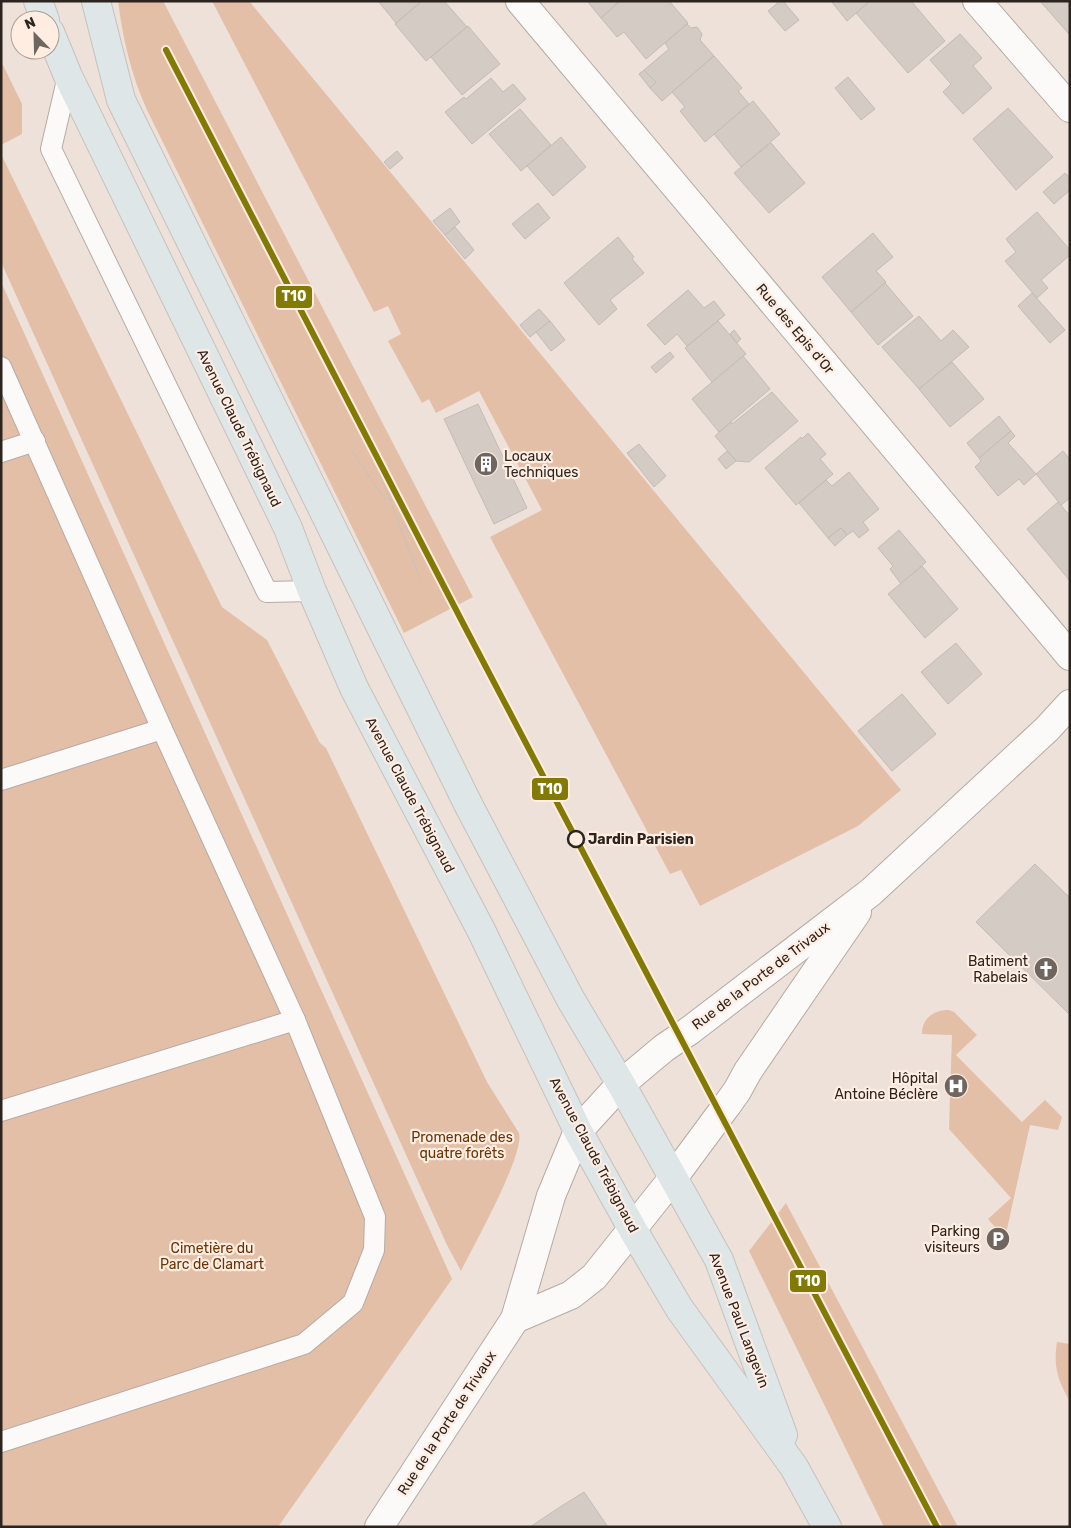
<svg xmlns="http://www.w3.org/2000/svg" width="1071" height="1528" font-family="Rubik,sans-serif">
  <rect width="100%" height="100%" fill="#ede1d9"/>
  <!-- green -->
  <g fill="#e4bfa8">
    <path d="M118 1H163L473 597 404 633 147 110C131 75 123 39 118 1Z"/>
    <polygon points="212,1 249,1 901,790 858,826 700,906 681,870 670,874 490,537 542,510 479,391 436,413 429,399 422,403 388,341 401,334 388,306 374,312"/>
    <polygon points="1,61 22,104 22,134 1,145"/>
    <path d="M1 154 222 607 267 640 320 743 326 748 487 1082 519 1133C525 1154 473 1247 461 1271L447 1245 1 262Z"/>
    <polygon points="1,282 452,1279 278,1527 1,1527"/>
    <path d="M949 1010 954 1012 977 1035 956 1055 1022 1122 1045 1100 1062 1117 1058 1130 1030 1125 1005 1238 988 1219 1011 1198 949 1129 952 1035 922 1034C922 1018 934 1010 949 1010Z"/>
    <polygon points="786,1203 958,1527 884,1527 749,1251"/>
    <path d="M1057 1342 1070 1344V1402C1058 1380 1053 1368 1057 1342Z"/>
  </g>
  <!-- building -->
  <g fill="#d5cbc5" stroke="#c4bbb5">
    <polygon points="378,1 422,1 396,23"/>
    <polygon points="422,1 444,1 467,27 426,61 395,24"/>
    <polygon points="587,1 620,1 601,18"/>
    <polygon points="620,1 669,1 688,23 646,59 624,32 617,37 601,18"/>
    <polygon points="780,1 783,1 799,20 785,31 768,11"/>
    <polygon points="831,1 870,1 847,21"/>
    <polygon points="870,1 911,1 945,41 908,73 856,13"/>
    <polygon points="1040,1 1070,1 1070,33 1069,34"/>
    <polygon points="687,24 691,28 697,27 702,34 700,40 714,56 662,101 650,88 656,82 644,70 669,49 665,43"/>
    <polygon points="468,26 500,64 462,95 431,57"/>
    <polygon points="960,34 982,58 973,66 992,88 963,114 943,92 951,84 930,60"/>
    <polygon points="714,56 742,88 738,91 749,104 705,142 680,111 685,107 672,92"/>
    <polygon points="644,70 656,82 650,88 639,74"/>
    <polygon points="848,77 875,109 861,120 835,88"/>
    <polygon points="491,78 503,92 513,84 526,99 472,144 445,112 464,97 466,99"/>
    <polygon points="753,101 780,134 741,167 714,134"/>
    <polygon points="1008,108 1053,157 1016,190 973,139"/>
    <polygon points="520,109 551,145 521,171 489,134"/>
    <polygon points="561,137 586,167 553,196 527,166"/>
    <polygon points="771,143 805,183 769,213 734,173"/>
    <polygon points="397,151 403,158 390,169 384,162"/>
    <polygon points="1065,173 1070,178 1070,190 1054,204 1043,192"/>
    <polygon points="538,203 550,218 525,239 512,224"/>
    <polygon points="450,208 460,222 445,235 433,221"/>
    <polygon points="1037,212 1070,250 1070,255 1041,280 1048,288 1037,298 1005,261 1016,252 1006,239"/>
    <polygon points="455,227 474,250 465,259 445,235"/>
    <polygon points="873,233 893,257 876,271 886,282 851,312 822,277"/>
    <polygon points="618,237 634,257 632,259 644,273 610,300 617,309 599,325 564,283"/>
    <polygon points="885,283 913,316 878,345 851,312"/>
    <polygon points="688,290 704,308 714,301 725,315 687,346 677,334 665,345 647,325"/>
    <polygon points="1032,293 1065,330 1050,343 1018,306"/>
    <polygon points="539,309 550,321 530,337 520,325"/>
    <polygon points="919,316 941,341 953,330 969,347 919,389 882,347"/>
    <polygon points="550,321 565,340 551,351 536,332"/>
    <polygon points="718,321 746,354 712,382 685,348"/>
    <polygon points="734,330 741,339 737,343 730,334"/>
    <polygon points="670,352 674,357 656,373 651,367"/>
    <polygon points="743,356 770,389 719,432 692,399"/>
    <polygon points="952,362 984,399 950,427 919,389"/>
    <polygon points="772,392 798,421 749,462 736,461 715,436 731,422 732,424"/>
    <polygon points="478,404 527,508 494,524 444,419"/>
    <polygon points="999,416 1011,431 979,458 967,443"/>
    <polygon points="1011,431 1015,436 1008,443 1036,474 1024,485 1019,479 998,496 975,467 981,461 979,458"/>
    <polygon points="808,433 826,454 820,459 833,474 796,505 765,468 801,437 802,439"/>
    <polygon points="639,444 666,476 654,487 627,453"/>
    <polygon points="727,451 736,461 726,469 718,459"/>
    <polygon points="1063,451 1070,460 1070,498 1061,505 1036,474"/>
    <polygon points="849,472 879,509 863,522 869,530 859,538 853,531 847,535 841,528 828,538 799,503 826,480 832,486"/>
    <polygon points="1058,502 1070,516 1070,581 1027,529"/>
    <polygon points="841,528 847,535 835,546 828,538"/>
    <polygon points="899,530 926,562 901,584 890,569 893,566 878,548"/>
    <polygon points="922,566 958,609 925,638 888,594"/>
    <polygon points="956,643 982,674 948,704 921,672"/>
    <polygon points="902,694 936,734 892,771 858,731"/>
    <polygon points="1035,864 1070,898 1070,1015 976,922"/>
    <polygon points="584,1492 608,1527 530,1527 560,1507"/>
  </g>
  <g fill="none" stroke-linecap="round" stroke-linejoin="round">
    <!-- lane casing -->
    <g stroke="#b4aba5" stroke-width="22">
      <g id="lane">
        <polyline points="68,76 51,149 267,592 312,591"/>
        <polyline points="1,367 162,729 295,1020 375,1217 374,1250 353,1303 304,1344 1,1442"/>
        <polyline points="1,452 35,441"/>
        <polyline points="1,780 162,729"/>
        <polyline points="1,1111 295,1020"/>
      </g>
    </g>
    <!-- street casing -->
    <g stroke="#b4aba5" stroke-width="30">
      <g id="street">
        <polyline points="520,1 1070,656"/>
        <polyline points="977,1 1070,108"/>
        <polyline points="689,1031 871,892 1047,729 1070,704"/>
        <polyline points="727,1105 737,1091 748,1071 857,912"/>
      </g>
    </g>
    <!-- secondary casing -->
    <g stroke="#b4aba5" stroke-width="30">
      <g id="secondary">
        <polyline points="515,1319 571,1295 594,1277 673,1178 727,1105"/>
        <polyline points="379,1527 515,1319 551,1196 578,1131 621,1084 664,1048 689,1031"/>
      </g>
    </g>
    <!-- primary casing -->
    <g stroke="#c6c1bc" stroke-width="30">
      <g id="primary">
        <polyline points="38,1 45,20"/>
        <polyline points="96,1 121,100 469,806 571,1000 621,1084 719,1260 783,1435"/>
        <polyline points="50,32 68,76 288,528 312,591 354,688 481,930 578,1131 633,1230 679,1308 794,1467 827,1527"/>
      </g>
    </g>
    <!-- lane -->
    <use href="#lane" stroke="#fcfaf9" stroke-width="20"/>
    <!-- street -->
    <use href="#street" stroke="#fcfaf9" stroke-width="28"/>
    <!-- secondary -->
    <use href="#secondary" stroke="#fcfaf9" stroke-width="28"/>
    <!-- primary -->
    <use href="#primary" stroke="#dee6e7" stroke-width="28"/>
    <!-- tram -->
    <g stroke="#c6c2c0" stroke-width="1">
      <polyline points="367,440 420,579"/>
      <polyline points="351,450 385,499"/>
      <polyline points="404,525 437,571"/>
    </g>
    <!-- tram-1 casing -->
    <g stroke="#ffede2" stroke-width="10">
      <polyline id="tram-1" points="166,50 466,629 937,1527"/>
    </g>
    <!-- tram-1 -->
    <use href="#tram-1" stroke="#827a04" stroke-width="6"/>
  </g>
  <!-- icons -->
  <defs>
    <g id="building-disc" transform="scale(1.25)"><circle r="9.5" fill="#706660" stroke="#ffede2"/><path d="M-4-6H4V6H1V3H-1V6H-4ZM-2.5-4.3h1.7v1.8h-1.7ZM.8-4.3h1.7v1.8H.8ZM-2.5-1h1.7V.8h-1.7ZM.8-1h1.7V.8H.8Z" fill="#fff"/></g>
    <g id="church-disc" transform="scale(1.25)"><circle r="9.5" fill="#706660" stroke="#ffede2"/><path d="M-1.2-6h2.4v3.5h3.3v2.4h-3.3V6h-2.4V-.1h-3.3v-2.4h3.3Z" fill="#fff"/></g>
    <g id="hospital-disc" transform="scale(1.25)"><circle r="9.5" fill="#706660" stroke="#ffede2"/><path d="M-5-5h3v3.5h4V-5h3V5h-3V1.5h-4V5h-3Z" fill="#fff"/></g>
    <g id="parking-disc" transform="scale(1.25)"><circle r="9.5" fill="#706660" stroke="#ffede2"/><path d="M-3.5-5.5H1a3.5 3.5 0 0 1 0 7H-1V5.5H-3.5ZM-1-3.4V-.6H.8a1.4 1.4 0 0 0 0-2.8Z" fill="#fff"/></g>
  </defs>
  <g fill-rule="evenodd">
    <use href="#building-disc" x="486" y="464"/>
    <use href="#church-disc" x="1046" y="969"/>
    <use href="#hospital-disc" x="956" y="1086"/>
    <use href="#parking-disc" x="998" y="1239"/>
  </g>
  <!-- markers -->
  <circle fill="#ffede2" stroke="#2c241f" stroke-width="2.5" cx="576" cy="839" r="8"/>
  <g text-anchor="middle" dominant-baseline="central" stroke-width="4.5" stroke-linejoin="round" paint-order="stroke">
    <!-- street labels -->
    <g font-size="14" fill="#2c241f" stroke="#ffede2">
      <text transform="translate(795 329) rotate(50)">Rue des Epis d'Or</text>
      <text transform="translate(239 428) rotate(64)">Avenue Claude Trébignaud</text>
      <text transform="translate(410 795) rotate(62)">Avenue Claude Trébignaud</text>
      <text transform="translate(761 976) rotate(-37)">Rue de la Porte de Trivaux</text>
      <text transform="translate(594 1155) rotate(62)">Avenue Claude Trébignaud</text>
      <text transform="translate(739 1320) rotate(69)">Avenue Paul Langevin</text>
      <text transform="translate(447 1423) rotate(-57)">Rue de la Porte de Trivaux</text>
    </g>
    <!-- poi labels -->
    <g font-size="14" fill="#2c241f" stroke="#ffede2" text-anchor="end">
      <text x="504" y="456" text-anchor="start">Locaux<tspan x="504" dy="16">Techniques</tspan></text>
      <text x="1028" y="961">Batiment<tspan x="1028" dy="16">Rabelais</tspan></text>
      <text x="938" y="1078">Hôpital<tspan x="938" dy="16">Antoine Béclère</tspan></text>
      <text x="980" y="1231">Parking<tspan x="980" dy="16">visiteurs</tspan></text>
    </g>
    <!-- stop labels -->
    <g font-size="14" font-weight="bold" fill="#2c241f" stroke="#ffede2" text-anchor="start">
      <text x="588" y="839">Jardin Parisien</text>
    </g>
    <!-- park labels -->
    <g font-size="14" fill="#6a3405" stroke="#ffede2">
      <text x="462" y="1137">Promenade des<tspan x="462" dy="16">quatre forêts</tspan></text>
      <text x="212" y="1248">Cimetière du<tspan x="212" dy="16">Parc de Clamart</tspan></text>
    </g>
  </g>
  <g stroke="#ffede2" stroke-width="2">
    <rect x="275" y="285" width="38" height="24" rx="5" fill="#827a04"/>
    <rect x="531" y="777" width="38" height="24" rx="5" fill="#827a04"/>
    <rect x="789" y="1269" width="38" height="24" rx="5" fill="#827a04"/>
  </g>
  <g font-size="14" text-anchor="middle" font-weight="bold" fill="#fff">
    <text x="294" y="301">T10</text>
    <text x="550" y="794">T10</text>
    <text x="808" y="1286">T10</text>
  </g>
  <!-- border -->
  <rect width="1071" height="1528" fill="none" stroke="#2c241f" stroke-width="5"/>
  <!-- north arrow -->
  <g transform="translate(35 35) rotate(337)"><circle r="24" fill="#ffede2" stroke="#ab9d94"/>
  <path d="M0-4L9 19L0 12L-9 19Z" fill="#706660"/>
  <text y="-8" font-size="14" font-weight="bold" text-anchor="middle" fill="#2c241f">N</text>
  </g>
</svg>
